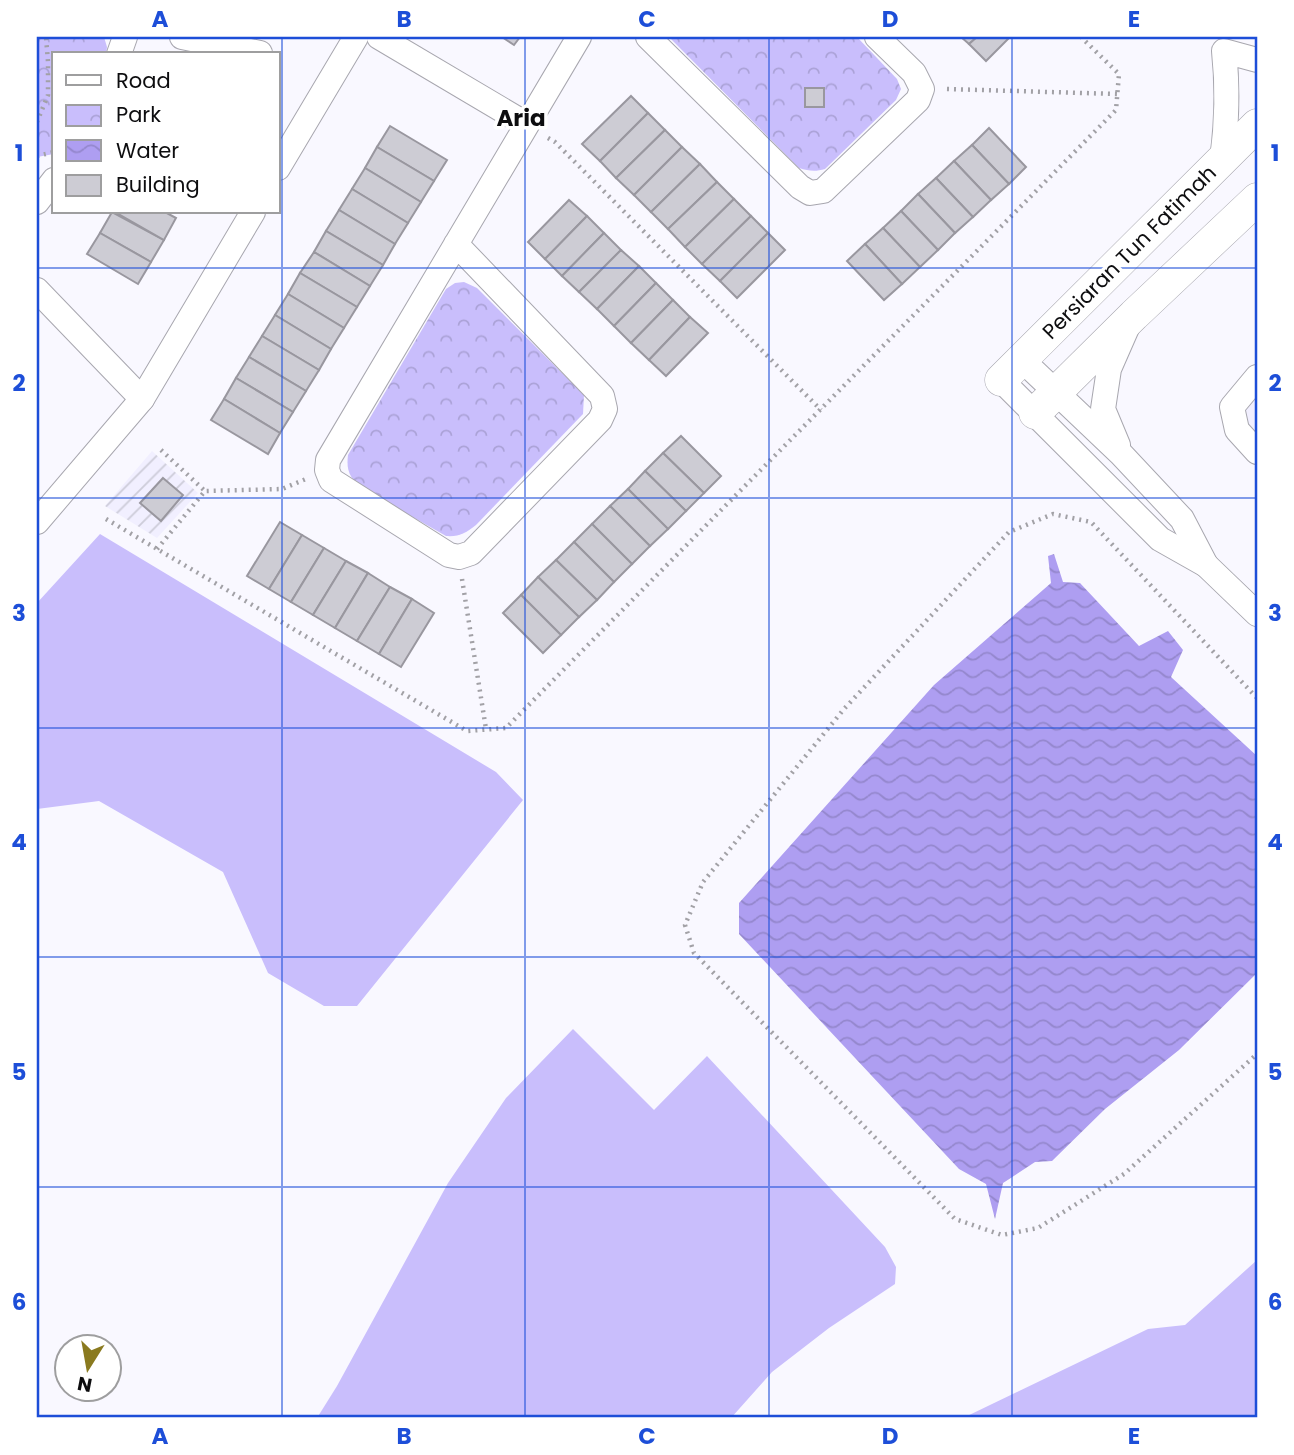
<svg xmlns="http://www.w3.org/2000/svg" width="1294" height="1455" font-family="Poppins,sans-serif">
  <defs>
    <pattern id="industrial-furrows" width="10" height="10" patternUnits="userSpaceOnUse" patternTransform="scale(1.75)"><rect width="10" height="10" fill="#f1efff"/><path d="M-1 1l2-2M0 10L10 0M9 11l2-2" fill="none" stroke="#cdccd9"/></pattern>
    <pattern id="park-crowns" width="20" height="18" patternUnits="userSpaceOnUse" patternTransform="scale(1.75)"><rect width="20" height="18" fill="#c9befc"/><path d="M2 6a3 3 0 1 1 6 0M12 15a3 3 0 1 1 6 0" fill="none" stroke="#aba2d7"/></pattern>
    <pattern id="water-waves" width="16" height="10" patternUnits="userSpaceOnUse" patternTransform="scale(1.75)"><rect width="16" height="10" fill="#ae9ef1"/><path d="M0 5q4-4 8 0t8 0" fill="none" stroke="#9487cd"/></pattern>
  </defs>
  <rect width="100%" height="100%" fill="#f9f8ff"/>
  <!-- built -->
  <polygon fill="#f1efff" points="1257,390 1257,438 1244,424 1242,409"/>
  <!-- industrial -->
  <polygon fill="url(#industrial-furrows)" points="152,451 198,493 157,538 105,506"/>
  <!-- grass -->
  <g fill="#c9befc">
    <polygon points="100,534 496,772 523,800 357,1006 324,1006 268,973 223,872 99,801 37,809 37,603"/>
    <polygon points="573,1029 654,1110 707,1056 885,1247 896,1267 895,1284 829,1328 772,1372 731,1418 317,1418 337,1386 448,1183 506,1098"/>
    <polygon points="1257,1260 1257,1418 963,1418 1148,1329 1185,1325"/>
  </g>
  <!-- park -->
  <g fill="url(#park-crowns)">
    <polygon points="37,37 104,37 107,47 106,54 54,54 54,154 37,157"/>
    <path d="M669 37H857L897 79 901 89 896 100 825 169C815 172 809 171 799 168Z"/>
    <path d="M464 282 477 288 584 395 583 414 476 525C466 533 459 537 446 536L362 488C350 478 346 471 348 455L446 289 455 283Z"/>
  </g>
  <!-- water -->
  <polygon fill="url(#water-waves)" points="1054,554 1063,582 1080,583 1139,646 1168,631 1183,650 1171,677 1257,756 1257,973 1179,1050 1105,1109 1052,1161 1035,1162 1003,1183 995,1219 986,1184 959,1169 739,934 739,903 934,685 1051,583 1048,556"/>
  <!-- building -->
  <g fill="#cdccd4" stroke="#99979f" stroke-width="2">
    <polygon points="502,37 520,37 514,45"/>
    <polygon points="961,37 977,37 969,44"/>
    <polygon points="977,37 1010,37 986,61 969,44"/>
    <rect x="805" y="88" width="19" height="19"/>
    <polygon points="631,96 648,113 600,161 582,144"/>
    <polygon points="648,113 665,130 616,178 600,161"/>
    <polygon points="390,126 447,160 434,181 377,147"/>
    <polygon points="989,128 1026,167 1009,184 972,145"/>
    <polygon points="665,130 682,147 634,195 616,178"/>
    <polygon points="972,145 1009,184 991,200 954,161"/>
    <polygon points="377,147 434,181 421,202 365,168"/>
    <polygon points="682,147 700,164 651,212 634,195"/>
    <polygon points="954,161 991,200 973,217 936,178"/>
    <polygon points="700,164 717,182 668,229 651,212"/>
    <polygon points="365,168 421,202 408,223 352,189"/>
    <polygon points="936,178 973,217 955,233 918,194"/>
    <polygon points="717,182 734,199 685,247 668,229"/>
    <polygon points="352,189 408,223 395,244 339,210"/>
    <polygon points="918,194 955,233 938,250 901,211"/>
    <polygon points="734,199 751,216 702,264 685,247"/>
    <polygon points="569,200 587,216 545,259 528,242"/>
    <polygon points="339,210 395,244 383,265 326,231"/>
    <polygon points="901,211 938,250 920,267 883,228"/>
    <polygon points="112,212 164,240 151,262 100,233"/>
    <polygon points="115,212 165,212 176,218 164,240"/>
    <polygon points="587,216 604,233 562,276 545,259"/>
    <polygon points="751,216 768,233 720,281 702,264"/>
    <polygon points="883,228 920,267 902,284 865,244"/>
    <polygon points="326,231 383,265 370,286 314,252"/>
    <polygon points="100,233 151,262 138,284 87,254"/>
    <polygon points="604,233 621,250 579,292 562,276"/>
    <polygon points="768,233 785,250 737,298 720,281"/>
    <polygon points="865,244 902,284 884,300 847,261"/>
    <polygon points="621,250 639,266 597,309 579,292"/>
    <polygon points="314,252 370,286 357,307 300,273"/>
    <polygon points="639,266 656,283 614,326 597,309"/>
    <polygon points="300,273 357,307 344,328 288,294"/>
    <polygon points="656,283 673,300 631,343 614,326"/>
    <polygon points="288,294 344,328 331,349 275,315"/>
    <polygon points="673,300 690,317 649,360 631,343"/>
    <polygon points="275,315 331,349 319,370 262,336"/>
    <polygon points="690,317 708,333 666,376 649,360"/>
    <polygon points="262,336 319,370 306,391 249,357"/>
    <polygon points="249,357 306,391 293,412 236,378"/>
    <polygon points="236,378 293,412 280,433 224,399"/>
    <polygon points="224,399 280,433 268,454 211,420"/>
    <polygon points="681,436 721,476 704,493 663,453"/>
    <polygon points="663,453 704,493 686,511 645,471"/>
    <polygon points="645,471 686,511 668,529 628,489"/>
    <polygon points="163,478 183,495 161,521 140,503"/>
    <polygon points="628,489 668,529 650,546 610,506"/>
    <polygon points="610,506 650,546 632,564 592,524"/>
    <polygon points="280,522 302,535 269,589 247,576"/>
    <polygon points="592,524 632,564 614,582 574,542"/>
    <polygon points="302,535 324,548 291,602 269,589"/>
    <polygon points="574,542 614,582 597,600 556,560"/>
    <polygon points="324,548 346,561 313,615 291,602"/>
    <polygon points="556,560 597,600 579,617 538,577"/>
    <polygon points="346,561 368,573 335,628 313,615"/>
    <polygon points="368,573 390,587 357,641 335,628"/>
    <polygon points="538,577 579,617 561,635 521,595"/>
    <polygon points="390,587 412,599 379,654 357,641"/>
    <polygon points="521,595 561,635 543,653 503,613"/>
    <polygon points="412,599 434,613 401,667 379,654"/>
  </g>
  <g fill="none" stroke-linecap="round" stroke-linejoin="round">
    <!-- minor casing -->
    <g stroke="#a8a7af" stroke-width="26">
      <g id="minor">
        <polyline points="182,37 260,53"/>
        <polyline points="379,37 526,124"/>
        <polyline points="648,37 800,187 810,193 823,191 918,100 922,89 914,73 877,37"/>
        <polyline points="119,54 125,37"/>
        <path d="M1222 160C1227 123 1228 88 1224 51L1257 60"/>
        <polyline points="278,168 356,37"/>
        <polyline points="37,202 54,180"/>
        <polyline points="456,244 602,396 605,409 600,420 471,553 459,557 449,555 331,480 327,470 328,460 579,37"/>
        <polyline points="37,290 142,399"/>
        <polyline points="1021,359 1121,454 1182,519 1206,565"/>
        <polyline points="1257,377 1232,407 1237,430 1257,452"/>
        <polyline points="1001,380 1160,539 1206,565 1257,614"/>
        <polyline points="1118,445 1103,409 1109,369 1127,328"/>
        <polyline points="37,522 142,399 253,212"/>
      </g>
    </g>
    <!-- tertiary casing -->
    <g stroke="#a8a7af" stroke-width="33">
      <g id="tertiary">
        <polyline points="1001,380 1257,125"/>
        <polyline points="1035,413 1134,315 1257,199"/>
      </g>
    </g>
    <!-- path -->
    <g stroke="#a2a1a6" stroke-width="4.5" stroke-dasharray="2 5" stroke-linecap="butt">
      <polyline points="947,89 1117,94"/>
      <polyline points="37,122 48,95 48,62 46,37"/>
      <polyline points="548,138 555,142 821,410"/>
      <polyline points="37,156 54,152"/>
      <polyline points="161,450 205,491"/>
      <polyline points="106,519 467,731 506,728 1116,110 1119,74 1081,37"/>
      <polyline points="157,549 205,491 282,489 306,479"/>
      <polyline points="462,579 486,729"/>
      <polyline points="1257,698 1091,522 1053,514 1009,532 844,709 703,882 685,925 694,953 955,1219 1002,1235 1038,1228 1124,1174 1257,1054"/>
    </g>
    <!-- minor -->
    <use href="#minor" stroke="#fff" stroke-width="24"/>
    <!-- tertiary -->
    <use href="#tertiary" stroke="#fff" stroke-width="32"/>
  </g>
  <!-- grid -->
  <path fill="none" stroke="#1d4ed8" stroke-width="2" stroke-opacity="0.55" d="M282 37V1418M525 37V1418M769 37V1418M1012 37V1418M37 268H1257M37 498H1257M37 728H1257M37 957H1257M37 1187H1257"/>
  <g text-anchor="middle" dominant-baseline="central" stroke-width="7" stroke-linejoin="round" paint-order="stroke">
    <!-- street labels -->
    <g font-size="21" fill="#0d0d0f" stroke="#fff">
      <text transform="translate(1129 252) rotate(-45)">Persiaran Tun Fatimah</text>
    </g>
    <!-- neighbourhood labels -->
    <g font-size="23" font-weight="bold" fill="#0d0d0f" stroke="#fff">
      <text x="521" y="118">Aria</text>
    </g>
  </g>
  <!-- border -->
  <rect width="1294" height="1455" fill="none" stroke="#ffffff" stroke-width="77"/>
  <!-- legend -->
  <rect x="52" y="52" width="228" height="161" fill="#ffffff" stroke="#9e9e9f" stroke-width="2"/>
  <rect x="66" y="75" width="35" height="10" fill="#ffffff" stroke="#9e9e9f" stroke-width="2"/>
  <text x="116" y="88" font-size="21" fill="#0d0d0f">Road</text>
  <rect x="66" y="105" width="35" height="21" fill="url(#park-crowns)" stroke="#9e9e9f" stroke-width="2"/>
  <text x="116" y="122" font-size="21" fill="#0d0d0f">Park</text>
  <rect x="66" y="140" width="35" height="21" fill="url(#water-waves)" stroke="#9e9e9f" stroke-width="2"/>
  <text x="116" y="158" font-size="21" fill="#0d0d0f">Water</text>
  <rect x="66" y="175" width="35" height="21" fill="#cdccd4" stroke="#9e9e9f" stroke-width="2"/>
  <text x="116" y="192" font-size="21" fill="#0d0d0f">Building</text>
  <!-- north arrow -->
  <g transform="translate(88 1368) rotate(191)"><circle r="33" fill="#ffffff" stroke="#9e9e9f" stroke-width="2"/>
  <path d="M0-5L12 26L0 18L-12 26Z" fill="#8a7a1f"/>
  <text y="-10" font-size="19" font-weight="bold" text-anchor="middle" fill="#0d0d0f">N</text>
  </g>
  <rect x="38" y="38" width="1218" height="1378" fill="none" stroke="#1d4ed8" stroke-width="2.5"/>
  <g font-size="23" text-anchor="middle" font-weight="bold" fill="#1d4ed8">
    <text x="160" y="27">A</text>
    <text x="404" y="27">B</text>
    <text x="647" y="27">C</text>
    <text x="890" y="27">D</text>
    <text x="1134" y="27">E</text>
    <text x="19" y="161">1</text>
    <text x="1275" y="161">1</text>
    <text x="19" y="391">2</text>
    <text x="1275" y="391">2</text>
    <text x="19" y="621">3</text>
    <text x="1275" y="621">3</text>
    <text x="19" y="850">4</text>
    <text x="1275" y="850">4</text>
    <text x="19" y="1080">5</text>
    <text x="1275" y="1080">5</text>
    <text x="19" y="1310">6</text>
    <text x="1275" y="1310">6</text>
    <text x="160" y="1444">A</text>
    <text x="404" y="1444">B</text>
    <text x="647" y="1444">C</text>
    <text x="890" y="1444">D</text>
    <text x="1134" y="1444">E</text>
  </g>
</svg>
